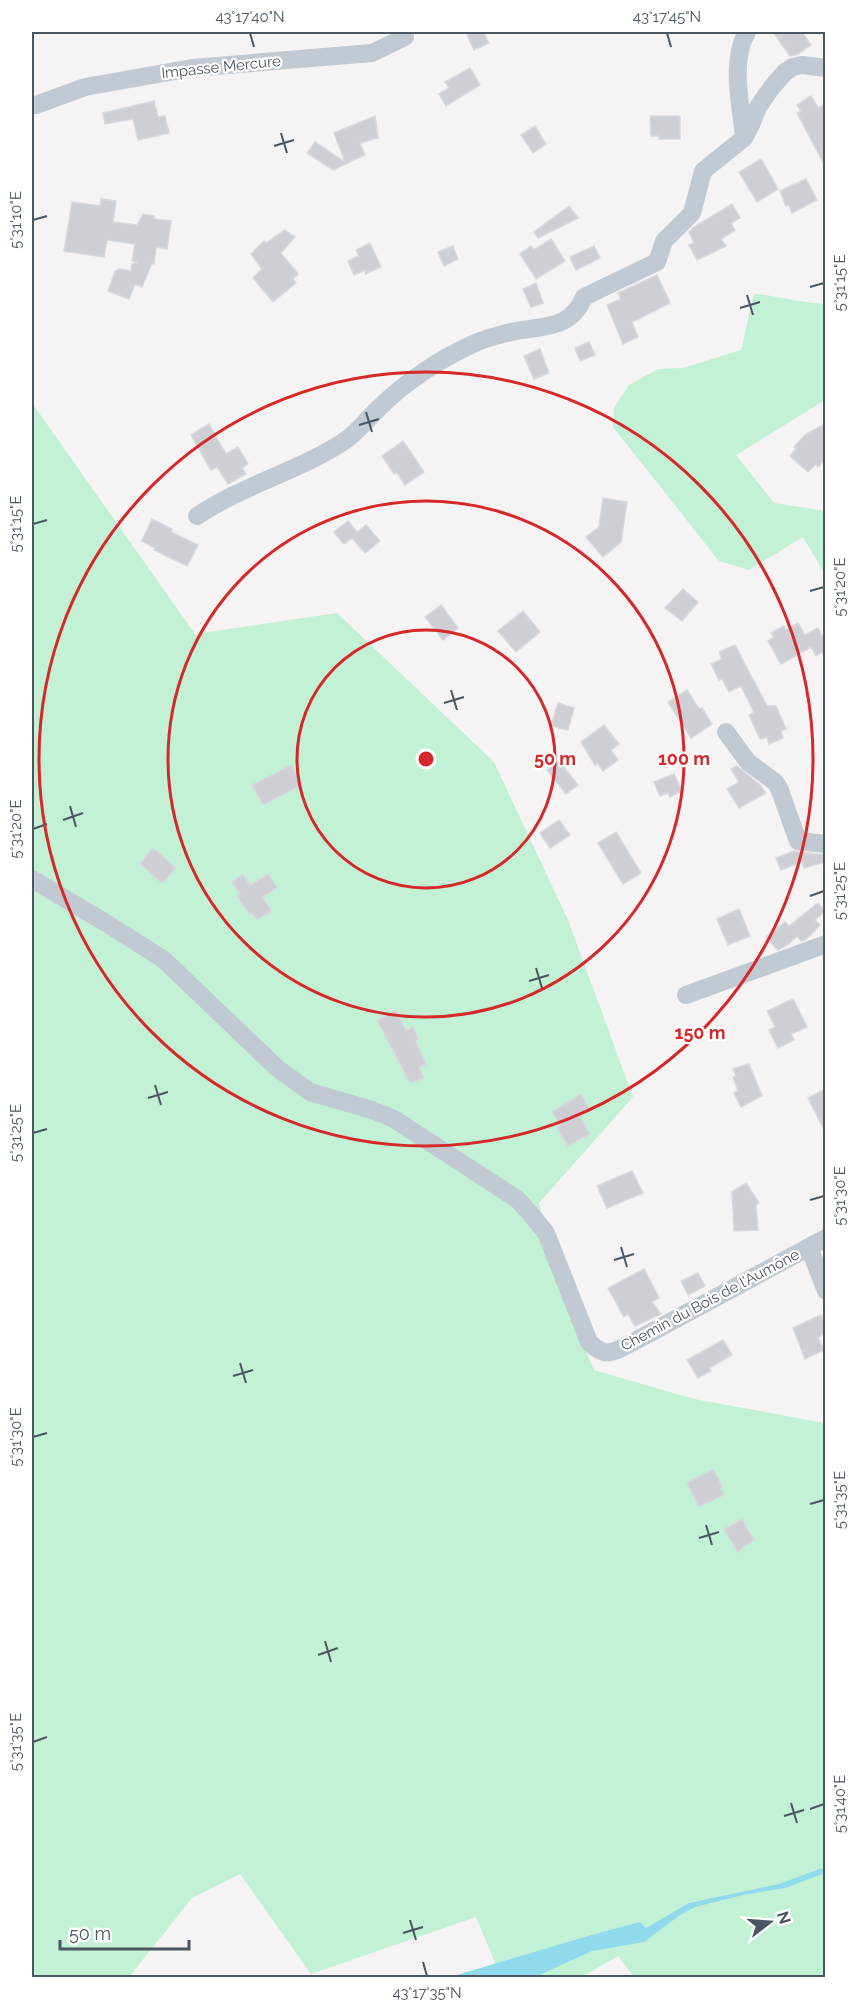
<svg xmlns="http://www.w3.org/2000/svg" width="857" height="2009" font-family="Raleway,sans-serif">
  <rect width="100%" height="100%" fill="#f5f3f3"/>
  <!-- green -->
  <g fill="#c3f1d5">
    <path d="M754 294C778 296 801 303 825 304V400L736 455 774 503 825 511V574L803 537 749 570 719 561 613 427 614 408 629 385 658 369 683 368 741 350Z"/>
    <polygon points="32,403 195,634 337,613 494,762 568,920 633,1097 539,1203 566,1307 594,1370 694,1399 825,1423 825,1977 634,1977 618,1956 582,1977 501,1977 476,1917 311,1974 240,1874 192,1898 129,1977 32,1977"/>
  </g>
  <!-- water -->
  <polygon fill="#90daee" points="825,1867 825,1873 785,1888 743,1895 695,1907 680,1915 644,1942 592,1951 535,1977 450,1977 588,1936 640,1922 646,1928 689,1903 779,1884"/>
  <!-- building -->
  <g fill="#cdcfd5" stroke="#d7d9de" stroke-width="1.5">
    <polygon points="466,32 483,32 489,43 474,50"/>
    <polygon points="773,32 802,32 811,45 798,54 790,56"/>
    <polygon points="470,68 480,85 446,106 439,94 449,88 445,82"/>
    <polygon points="811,96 818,108 825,104 825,166 797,113 801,111 797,105"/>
    <polygon points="154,101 158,117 165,116 169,133 138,140 133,119 105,124 103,113"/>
    <polygon points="375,116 378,138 360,143 365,155 333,170 307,153 315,142 345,162 334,133"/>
    <polygon points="650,116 680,116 680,139 659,139 659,136 651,136"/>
    <polygon points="535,126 546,144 533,153 521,135"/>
    <polygon points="761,159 778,189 757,202 739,172"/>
    <polygon points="806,179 817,200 792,213 789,205 786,206 780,191"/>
    <polygon points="101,199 116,201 113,222 137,225 143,214 154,216 154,219 171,221 167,249 156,247 154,264 152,263 142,287 135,284 129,299 108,291 115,271 120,269 131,271 132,264 138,262 132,261 135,244 107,240 104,257 64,251 72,202 100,206"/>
    <polygon points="732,204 740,218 731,223 735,230 721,239 726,246 697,260 689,245 694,243 689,232 694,227"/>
    <polygon points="569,206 578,218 538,238 534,232"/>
    <polygon points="285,230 295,237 281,253 298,274 293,279 296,283 273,302 253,278 262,269 251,254 264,241 266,243"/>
    <polygon points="551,239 565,261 536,279 520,254 531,246 534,250"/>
    <polygon points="370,243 381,267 366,274 365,270 354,275 348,261 359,256 356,250"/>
    <polygon points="453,246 458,259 444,266 438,252"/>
    <polygon points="594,246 600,258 576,270 570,257"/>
    <polygon points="657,275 670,303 632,322 638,337 623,344 607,305 621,299 618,293"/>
    <polygon points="536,283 543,303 531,307 523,289"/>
    <polygon points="589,342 595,355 580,361 575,348"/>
    <polygon points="540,349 549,373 534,379 524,356"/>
    <polygon points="209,424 226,454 238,447 248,464 242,468 246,474 228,484 217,467 211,470 191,435"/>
    <polygon points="825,424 825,459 818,467 816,464 808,472 790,456 796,449 794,447 806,434"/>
    <polygon points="403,441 424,472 405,485 397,473 394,474 382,456"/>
    <polygon points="603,498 627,502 621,542 603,557 586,537 599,527"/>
    <polygon points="152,519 172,529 171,532 198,545 187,566 154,550 155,548 142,541"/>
    <polygon points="348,521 357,532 366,525 380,541 365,553 352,538 344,544 334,532"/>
    <polygon points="683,589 698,602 682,621 665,608"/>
    <polygon points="441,605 458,628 443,640 425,617"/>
    <polygon points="523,611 540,632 516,652 498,631"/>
    <polygon points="798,623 805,635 818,628 825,641 825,651 816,656 811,647 781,664 768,641 774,637 771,633 784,626 786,630"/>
    <polygon points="735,645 767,706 776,706 786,729 781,731 783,738 769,744 767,737 760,739 749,715 754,712 741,686 729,692 722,679 719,680 711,664 722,659 719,652"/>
    <polygon points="687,690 699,709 702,708 712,724 691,738 668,702"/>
    <polygon points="558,703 574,708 568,730 551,726"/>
    <polygon points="604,725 619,744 611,750 618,760 603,771 598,764 595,765 581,742"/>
    <polygon points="559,761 578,785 566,794 547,770"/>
    <polygon points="291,765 302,785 263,805 252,785"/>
    <polygon points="737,766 760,785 766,793 739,808 727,789 739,782 731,769"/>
    <polygon points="674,774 682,791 670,797 668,793 660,796 654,782"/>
    <polygon points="559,820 570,835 550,848 540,833"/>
    <polygon points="616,832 641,873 623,884 598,843"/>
    <polygon points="153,848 176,868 162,883 140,864"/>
    <polygon points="794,851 825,855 825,862 804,868 802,862 781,870 776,858"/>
    <polygon points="243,874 250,885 268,874 277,888 263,897 272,911 257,920 252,913 249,914 237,896 240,894 232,882"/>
    <polygon points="818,903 825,911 815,920 820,925 805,940 801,941 797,936 789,944 778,950 766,937 785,922 789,926"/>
    <polygon points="739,909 750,936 728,945 717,919"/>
    <polygon points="793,999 807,1027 791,1034 794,1040 778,1048 769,1030 775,1027 767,1011"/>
    <polygon points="396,1010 406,1031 413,1027 419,1039 416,1041 426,1064 419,1068 424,1078 410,1083 377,1020"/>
    <polygon points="749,1064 762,1096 741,1107 734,1093 738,1091 733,1077 736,1076 733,1069"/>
    <polygon points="825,1089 825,1132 808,1098"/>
    <polygon points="581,1094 590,1110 579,1115 590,1134 568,1146 557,1128 560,1126 552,1112"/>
    <polygon points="632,1171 643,1193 607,1208 597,1186"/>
    <polygon points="746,1183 759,1203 756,1205 758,1230 734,1231 732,1192"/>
    <polygon points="644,1269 659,1298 652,1302 661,1314 635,1326 628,1314 624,1317 608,1288"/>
    <polygon points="698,1273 705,1286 688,1295 681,1281"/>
    <polygon points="821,1315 825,1324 825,1332 818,1338 824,1350 805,1359 793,1328"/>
    <polygon points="723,1340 732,1355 709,1368 711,1371 698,1378 687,1360"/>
    <polygon points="713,1469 723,1487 721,1488 724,1495 699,1507 687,1483"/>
    <polygon points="742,1519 754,1540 744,1546 738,1553 724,1529"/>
  </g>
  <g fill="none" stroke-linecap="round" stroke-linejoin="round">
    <!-- street -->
    <g stroke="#c1cad2" stroke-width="18">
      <polyline points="36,105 85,87 192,68 372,53 405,37"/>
      <path d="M744 138C741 105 730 61 747 32"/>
      <path d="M197 516C243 485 297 472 343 442 357 433 367 419 379 408 405 382 440 359 473 344 485 338 516 330 530 329 556 325 573 323 584 297L657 262 664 241 692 213 703 171 744 138 751 125 758 107 772 87 785 72 793 67 802 65 826 68"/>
      <polyline points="726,732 748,762 775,782 779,788 798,841 826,844"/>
      <path d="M32 879 106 923 163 959 277 1068 310 1092 372 1110 394 1119 517 1199 529 1212 546 1233 589 1342C607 1361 617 1350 637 1340L826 1238"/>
      <polyline points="686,995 826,944"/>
      <polyline points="809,1247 826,1291"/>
    </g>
  </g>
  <!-- ticks -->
  <path fill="none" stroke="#4a5661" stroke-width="2" d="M250 33 254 47M667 33 671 47M281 133 287 153M274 146 294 140M33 220 47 216M810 287 824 283M747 295 753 315M740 308 760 302M366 412 372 432M359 425 379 419M33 524 47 520M810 591 824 587M451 690 457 710M444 703 464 697M70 806 76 827M63 820 83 813M33 829 47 824M810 896 824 891M536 968 542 988M529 981 549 975M155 1085 161 1105M148 1098 168 1092M33 1133 47 1129M810 1200 824 1196M621 1247 627 1267M614 1260 634 1254M240 1363 246 1383M233 1376 253 1370M33 1437 47 1433M810 1504 824 1500M706 1525 712 1545M699 1538 719 1532M325 1641 331 1662M318 1655 338 1648M33 1742 47 1737M791 1803 797 1823M810 1809 824 1804M784 1816 804 1810M410 1920 416 1940M403 1933 423 1927M423 1962 427 1976"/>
  <!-- distance rings -->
  <g fill="none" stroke="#d62828" stroke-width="3">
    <circle cx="426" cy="759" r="129"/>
    <circle cx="426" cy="759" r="258"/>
    <circle cx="426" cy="759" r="387"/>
  </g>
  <g text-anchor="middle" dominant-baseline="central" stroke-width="4.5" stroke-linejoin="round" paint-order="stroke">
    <!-- street labels -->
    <g font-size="15" fill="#4a5661" stroke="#fff">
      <text transform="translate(221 67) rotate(-6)">Impasse Mercure</text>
      <text transform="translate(710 1300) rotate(-28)">Chemin du Bois de l'Aumône</text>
    </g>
  </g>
  <circle cx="426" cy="759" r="9" fill="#d62828" stroke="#fff" stroke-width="3"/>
  <g font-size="18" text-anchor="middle" font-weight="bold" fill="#d62828" stroke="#fff" stroke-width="4.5" stroke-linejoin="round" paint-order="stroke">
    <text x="555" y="765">50 m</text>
    <text x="684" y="765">100 m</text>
    <text x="700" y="1039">150 m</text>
  </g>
  <!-- border -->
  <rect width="857" height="2009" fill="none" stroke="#ffffff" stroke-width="66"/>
  <!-- north arrow -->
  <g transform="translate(770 1922) rotate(73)" stroke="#ffffff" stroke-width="4.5" paint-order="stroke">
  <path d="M0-4.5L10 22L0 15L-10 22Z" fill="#4a5661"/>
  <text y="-9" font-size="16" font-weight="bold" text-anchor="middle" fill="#4a5661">N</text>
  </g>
  <!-- scale -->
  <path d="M60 1940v9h129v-9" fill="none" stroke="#4a5661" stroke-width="3"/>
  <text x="69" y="1940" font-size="18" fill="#4a5661" stroke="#ffffff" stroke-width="4.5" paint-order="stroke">50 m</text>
  <rect x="33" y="33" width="791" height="1943" fill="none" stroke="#4a5661" stroke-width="2"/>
  <g font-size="15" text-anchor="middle" fill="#4a5661">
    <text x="250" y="22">43°17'40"N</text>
    <text x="667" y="22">43°17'45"N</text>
    <text transform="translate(16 220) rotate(-90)" y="5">5°31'10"E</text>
    <text transform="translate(840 283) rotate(-90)" y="5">5°31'15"E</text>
    <text transform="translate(16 524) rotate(-90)" y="5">5°31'15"E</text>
    <text transform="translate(840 587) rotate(-90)" y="5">5°31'20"E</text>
    <text transform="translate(16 829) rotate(-90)" y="5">5°31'20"E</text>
    <text transform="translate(840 891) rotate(-90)" y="5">5°31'25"E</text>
    <text transform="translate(16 1133) rotate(-90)" y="5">5°31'25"E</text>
    <text transform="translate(840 1196) rotate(-90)" y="5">5°31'30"E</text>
    <text transform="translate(16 1437) rotate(-90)" y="5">5°31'30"E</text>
    <text transform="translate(840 1500) rotate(-90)" y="5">5°31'35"E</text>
    <text transform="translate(16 1742) rotate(-90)" y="5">5°31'35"E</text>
    <text transform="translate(840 1804) rotate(-90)" y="5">5°31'40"E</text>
    <text x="427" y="1998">43°17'35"N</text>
  </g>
</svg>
